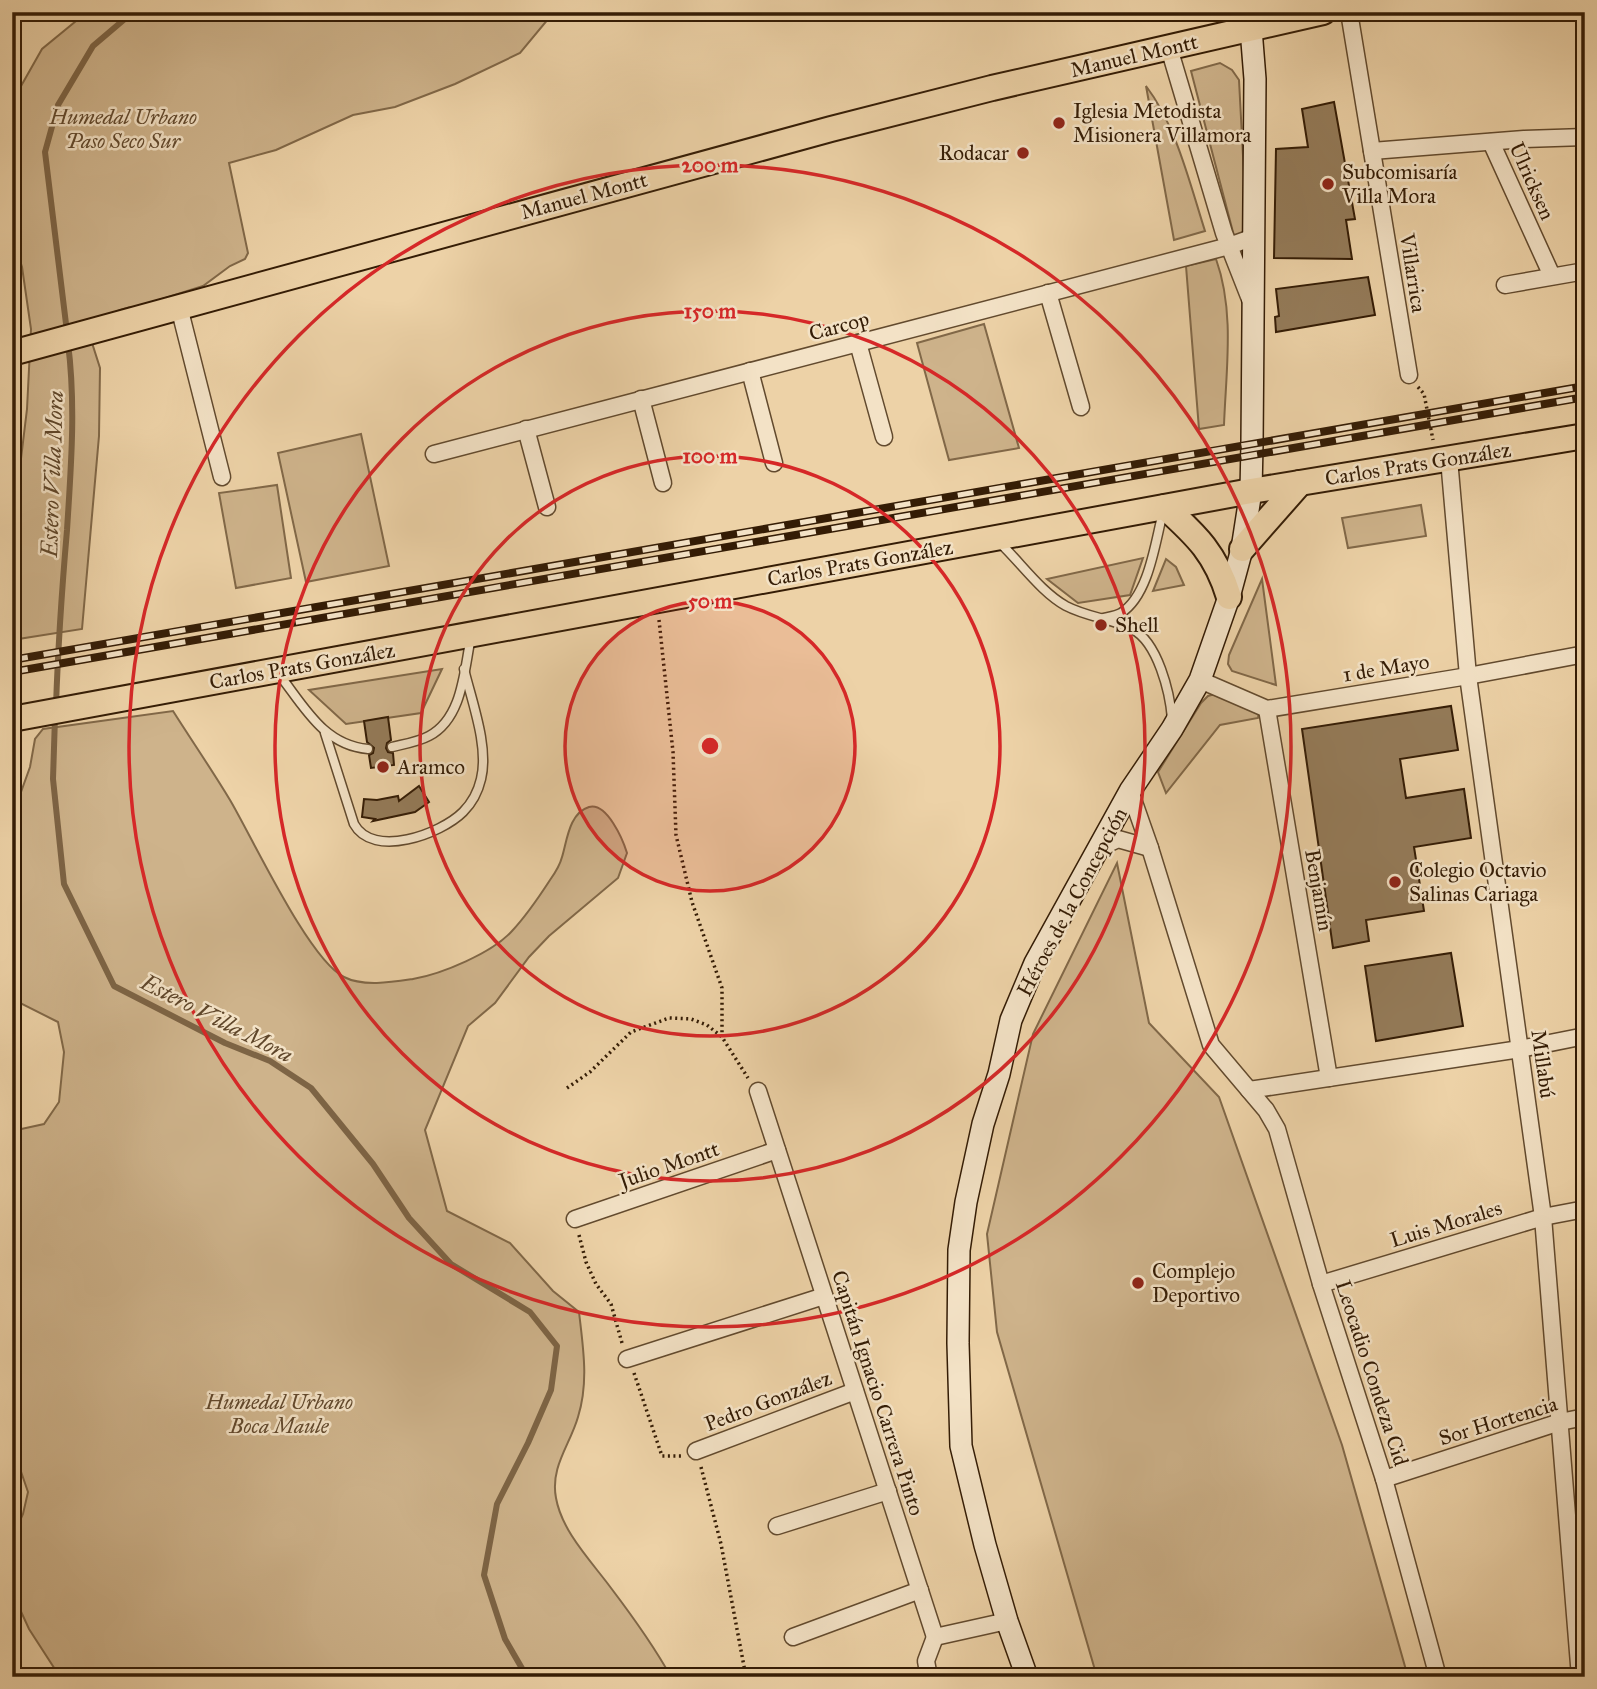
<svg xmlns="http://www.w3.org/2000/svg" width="1597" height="1689" font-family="'IM FELL Great Primer',serif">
  <rect width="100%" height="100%" fill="#edd2a7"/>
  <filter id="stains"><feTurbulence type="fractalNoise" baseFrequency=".00286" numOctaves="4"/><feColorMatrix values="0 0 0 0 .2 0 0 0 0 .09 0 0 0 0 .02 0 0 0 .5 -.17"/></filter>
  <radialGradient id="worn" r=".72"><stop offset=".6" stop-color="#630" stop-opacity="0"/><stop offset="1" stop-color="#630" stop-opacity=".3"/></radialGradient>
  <!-- green -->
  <g fill="#ceb38b" stroke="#816848" stroke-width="2">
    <path d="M87 12H554L520 53 455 84 395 107 353 115 276 150 229 163 248 253 245 259 230 266 203 286 137 307C119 306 104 320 86 324L100 368 99 436 82 629 12 640V533L27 409 31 329 22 267 14 242 12 102 42 49Z"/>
    <polygon points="1220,63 1232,70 1239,80 1247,232 1234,236 1191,71"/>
    <path d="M1146 86C1176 125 1190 184 1205 231L1174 240Z"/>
    <path d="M1216 259C1235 312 1226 370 1224 425L1199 429 1186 266Z"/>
    <polygon points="984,324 1019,448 949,460 917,343"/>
    <polygon points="361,434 389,566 306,582 278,453"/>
    <polygon points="277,485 291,578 236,588 219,493"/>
    <polygon points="1421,505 1426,536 1348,548 1342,518"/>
    <polygon points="1143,558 1130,595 1078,603 1047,579"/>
    <polygon points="1166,559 1176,567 1184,585 1153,591"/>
    <polygon points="1262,579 1276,685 1232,671 1228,664 1229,655"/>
    <polygon points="442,669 421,713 346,724 309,690"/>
    <polygon points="1215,694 1259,712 1258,718 1220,725 1166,793 1158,772 1201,703 1208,696"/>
    <path d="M173 711C192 741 212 770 230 800 253 839 309 960 344 977 363 987 393 982 413 979 442 974 492 953 512 931 526 916 539 897 550 880 555 873 560 865 562 857 567 841 569 813 589 807 607 802 623 840 627 853L618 878 549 936 529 957 495 1003 468 1026 425 1130 447 1211 510 1243 553 1291 579 1312C583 1347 589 1382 578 1417 570 1445 550 1467 556 1498 562 1532 592 1562 611 1588 633 1617 654 1646 671 1677H60L29 1629 12 1592V1538L23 1514 28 1492 17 1460 12 1455V1131L44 1124 59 1102 64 1052 58 1022 12 999V817L30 767 35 739 43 729Z"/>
    <polygon points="1117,863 1149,1023 1219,1097 1342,1445 1408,1677 1097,1677 997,1332 987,1234 1033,1034"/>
  </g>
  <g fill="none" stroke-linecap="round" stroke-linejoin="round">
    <!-- stream -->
    <g stroke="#7d6445" stroke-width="6">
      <polyline points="67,332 45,152 58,105 93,46 133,12"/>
      <path d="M56 706C58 647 62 588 67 530 71 467 76 406 68 343"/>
      <polyline points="55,717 53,779 64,884 114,986 225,1043 270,1061 311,1088 373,1164 409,1218 451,1264 530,1312 557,1346 551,1390 528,1443 497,1504 484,1575 505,1639 527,1677"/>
    </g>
  </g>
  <!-- building -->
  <g fill="#947b59" stroke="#341c05" stroke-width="2">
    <polygon points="1334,102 1355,219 1346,220 1352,259 1274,258 1276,149 1308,147 1302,109"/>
    <polygon points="1368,277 1375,315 1276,332 1275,317 1279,316 1276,289"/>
    <polygon points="1451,706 1458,750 1400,759 1406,798 1464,789 1471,838 1414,847 1424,911 1366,920 1369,941 1333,948 1302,729"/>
    <polygon points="388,717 391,740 387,743 386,748 388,752 393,753 394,765 371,768 369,755 373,753 374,748 367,742 364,721"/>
    <polygon points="419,786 429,802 415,812 373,821 375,819 362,817 364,799 377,800 398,796 399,801"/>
    <polygon points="1451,953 1463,1026 1376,1041 1365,966"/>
  </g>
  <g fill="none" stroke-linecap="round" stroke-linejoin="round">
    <!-- lane casing -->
    <g stroke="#624a2e" stroke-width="11">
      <g id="lane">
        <path d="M1000 543C1021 563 1041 592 1066 606 1087 617 1112 619 1132 629 1158 642 1170 693 1172 719"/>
        <path d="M1100 619C1107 617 1116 616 1121 613 1149 595 1155 543 1163 512"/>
        <path d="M278 673C304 706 323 745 368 749"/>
        <path d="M325 733 354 824C373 859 441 834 463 812 472 803 478 792 481 779 489 747 472 702 464 669"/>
        <path d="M392 747C404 744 418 742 429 736 463 718 464 670 471 637"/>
      </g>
    </g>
    <!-- street casing -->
    <g stroke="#624a2e" stroke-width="19">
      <g id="street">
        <polyline points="1349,12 1409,375"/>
        <polyline points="1169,48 1224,233 1250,299"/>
        <polyline points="1491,142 1552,276"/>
        <polyline points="1372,151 1524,139 1585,137"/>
        <polyline points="1505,285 1585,271"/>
        <polyline points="1048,293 1081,407"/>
        <polyline points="179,307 222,477"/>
        <polyline points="858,343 884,437"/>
        <polyline points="750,371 774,463"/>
        <polyline points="641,399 663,483"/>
        <polyline points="526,429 547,507"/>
        <polyline points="434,454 1229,246 1254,237"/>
        <polyline points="1449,459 1468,676 1543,1217 1580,1677"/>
        <polyline points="1200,680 1267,709 1468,676 1585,654"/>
        <polyline points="1267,709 1329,1078"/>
        <polyline points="1130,791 1150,848 1211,1045 1266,1110 1277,1129 1321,1284 1384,1479 1438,1677"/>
        <polyline points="1097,849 1118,839 1150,848"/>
        <polyline points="1249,1090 1520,1049 1585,1036"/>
        <polyline points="758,1091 935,1637 1007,1621"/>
        <polyline points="575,1219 777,1150"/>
        <polyline points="1321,1284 1543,1217 1585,1209"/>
        <polyline points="627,1359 824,1296"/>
        <polyline points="696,1451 855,1391"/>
        <polyline points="1384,1479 1560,1422 1585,1417"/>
        <polyline points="777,1526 888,1491"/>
        <polyline points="793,1637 920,1590"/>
        <polyline points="929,1677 926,1661 935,1637"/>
      </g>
    </g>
    <!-- secondary casing -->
    <g stroke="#341c05" stroke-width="24">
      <polyline id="secondary" points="1027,1677 1007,1621 985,1545 961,1446 958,1343 959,1250 966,1202 983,1124 999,1074 1011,1020 1035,963 1130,791 1172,729 1200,680 1229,597 1242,549 1251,491 1252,444 1255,79 1251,29"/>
    </g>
    <!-- primary casing -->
    <g stroke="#341c05" stroke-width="28">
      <g id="primary">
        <polyline points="12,353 831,129 992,88 1323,12"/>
        <path d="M1165 507C1197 536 1216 554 1229 597"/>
        <polyline points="1242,549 1300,483"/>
        <polyline points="12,719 1251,491 1585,436"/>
      </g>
    </g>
    <!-- path -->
    <g stroke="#341c05" stroke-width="3.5" stroke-dasharray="2 3.5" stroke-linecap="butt">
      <polyline points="1418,387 1424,394 1433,440"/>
      <polyline points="659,620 673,752 676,835 692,902 722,988 722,1037"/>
      <polyline points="567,1088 590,1072 631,1032 669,1018 691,1019 707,1025 722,1037 748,1078"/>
      <polyline points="579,1235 586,1262 596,1284 611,1304 622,1343"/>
      <polyline points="634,1373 662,1456 682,1456"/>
      <polyline points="701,1467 721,1544 746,1677"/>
    </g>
    <!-- lane -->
    <use href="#lane" stroke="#f3e2c6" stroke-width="8"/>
    <!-- street -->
    <use href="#street" stroke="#f3e2c6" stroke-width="16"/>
    <!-- secondary -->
    <use href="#secondary" stroke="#f3e2c6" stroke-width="21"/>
    <!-- primary -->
    <use href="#primary" stroke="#edd2a7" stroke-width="24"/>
    <!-- rail casing -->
    <g stroke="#341c05" stroke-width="8">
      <g id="rail">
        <polyline points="12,660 1585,386"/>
        <polyline points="12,672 1585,397"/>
      </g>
    </g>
    <!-- rail -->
    <use href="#rail" stroke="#f3e2c6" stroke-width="5" stroke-dasharray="16" stroke-linecap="butt"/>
  </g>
  <!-- distance rings -->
  <circle cx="710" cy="746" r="145" fill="#d62828" fill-opacity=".12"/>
  <g fill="none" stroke="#d62828" stroke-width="3.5">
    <circle cx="710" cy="746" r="145"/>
    <circle cx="710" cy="746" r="290"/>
    <circle cx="710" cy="746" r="435"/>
    <circle cx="710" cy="746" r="581"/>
  </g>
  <!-- markers -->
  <g fill="#8f2418" stroke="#f3e2c6" stroke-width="2.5">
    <circle cx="1059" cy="123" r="7"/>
    <circle cx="1023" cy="153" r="7"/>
    <circle cx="1328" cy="184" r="7"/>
    <circle cx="1101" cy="625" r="7"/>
    <circle cx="383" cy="767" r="7"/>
    <circle cx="1395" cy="882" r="7"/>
    <circle cx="1138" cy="1283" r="7"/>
  </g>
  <g text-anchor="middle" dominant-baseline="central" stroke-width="5" stroke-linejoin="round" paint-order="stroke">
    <!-- street labels -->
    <g font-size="21" fill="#341c05" stroke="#f3e2c6">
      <text transform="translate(1134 56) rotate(-13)">Manuel Montt</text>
      <text transform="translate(1532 181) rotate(66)">Ulricksen</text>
      <text transform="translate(584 196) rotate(-15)">Manuel Montt</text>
      <text transform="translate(1413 273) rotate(81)">Villarrica</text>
      <text transform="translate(839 326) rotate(-15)">Carcop</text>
      <text transform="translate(1418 464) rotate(-9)">Carlos Prats González</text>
      <text transform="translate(860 563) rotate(-10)">Carlos Prats González</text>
      <text transform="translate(302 666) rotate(-10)">Carlos Prats González</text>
      <text transform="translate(1386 668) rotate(-9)">1 de Mayo</text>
      <text transform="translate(1319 890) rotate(80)">Benjamín</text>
      <text transform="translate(1072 902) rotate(-62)">Héroes de la Concepción</text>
      <text transform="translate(1543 1064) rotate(82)">Millabú</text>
      <text transform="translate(669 1165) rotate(-19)">Julio Montt</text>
      <text transform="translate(1446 1224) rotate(-17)">Luis Morales</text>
      <text transform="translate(1372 1373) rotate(72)">Leocadio Condeza Cid</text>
      <text transform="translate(878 1393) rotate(72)">Capitán Ignacio Carrera Pinto</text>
      <text transform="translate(768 1401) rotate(-21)">Pedro González</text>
      <text transform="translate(1498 1421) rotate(-17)">Sor Hortencia</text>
    </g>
    <!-- poi labels -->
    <g font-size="21" fill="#341c05" stroke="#f3e2c6" text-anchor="start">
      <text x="1073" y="111">Iglesia Metodista<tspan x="1073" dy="24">Misionera Villamora</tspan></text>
      <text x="1009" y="153" text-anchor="end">Rodacar</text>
      <text x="1342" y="172">Subcomisaría<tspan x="1342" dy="24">Villa Mora</tspan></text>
      <text x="1115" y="625">Shell</text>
      <text x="397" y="767">Aramco</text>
      <text x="1409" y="870">Colegio Octavio<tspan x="1409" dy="24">Salinas Cariaga</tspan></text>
      <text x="1152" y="1271">Complejo<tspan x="1152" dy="24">Deportivo</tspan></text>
    </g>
    <!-- park labels -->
    <g font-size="21" font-style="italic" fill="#62492d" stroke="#f3e2c6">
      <text x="123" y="117">Humedal Urbano<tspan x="123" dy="24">Paso Seco Sur</tspan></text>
      <text x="279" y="1402">Humedal Urbano<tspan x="279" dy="24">Boca Maule</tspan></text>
    </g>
    <!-- water labels -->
    <g font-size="23" font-style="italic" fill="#5f462a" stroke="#f3e2c6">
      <text transform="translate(52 474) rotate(-88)">Estero Villa Mora</text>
      <text transform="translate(217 1018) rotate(27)">Estero Villa Mora</text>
    </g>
  </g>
  <circle cx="710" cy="746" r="10" fill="#d62828" stroke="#f3e2c6" stroke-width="3.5"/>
  <g font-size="21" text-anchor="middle" font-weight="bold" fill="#d62828" stroke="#f3e2c6" stroke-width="5" stroke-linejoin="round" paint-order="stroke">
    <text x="710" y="172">200 m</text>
    <text x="710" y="318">150 m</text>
    <text x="710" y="463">100 m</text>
    <text x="710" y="608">50 m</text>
  </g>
  <!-- margin -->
  <rect width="1597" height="1689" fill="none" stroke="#edd2a7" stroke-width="42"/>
  <rect x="14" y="14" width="1569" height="1661" fill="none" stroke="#341c05" stroke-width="3.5"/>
  <rect x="21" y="21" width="1555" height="1647" fill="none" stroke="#341c05" stroke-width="2"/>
  <rect width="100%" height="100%" filter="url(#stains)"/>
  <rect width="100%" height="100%" fill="url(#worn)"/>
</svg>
